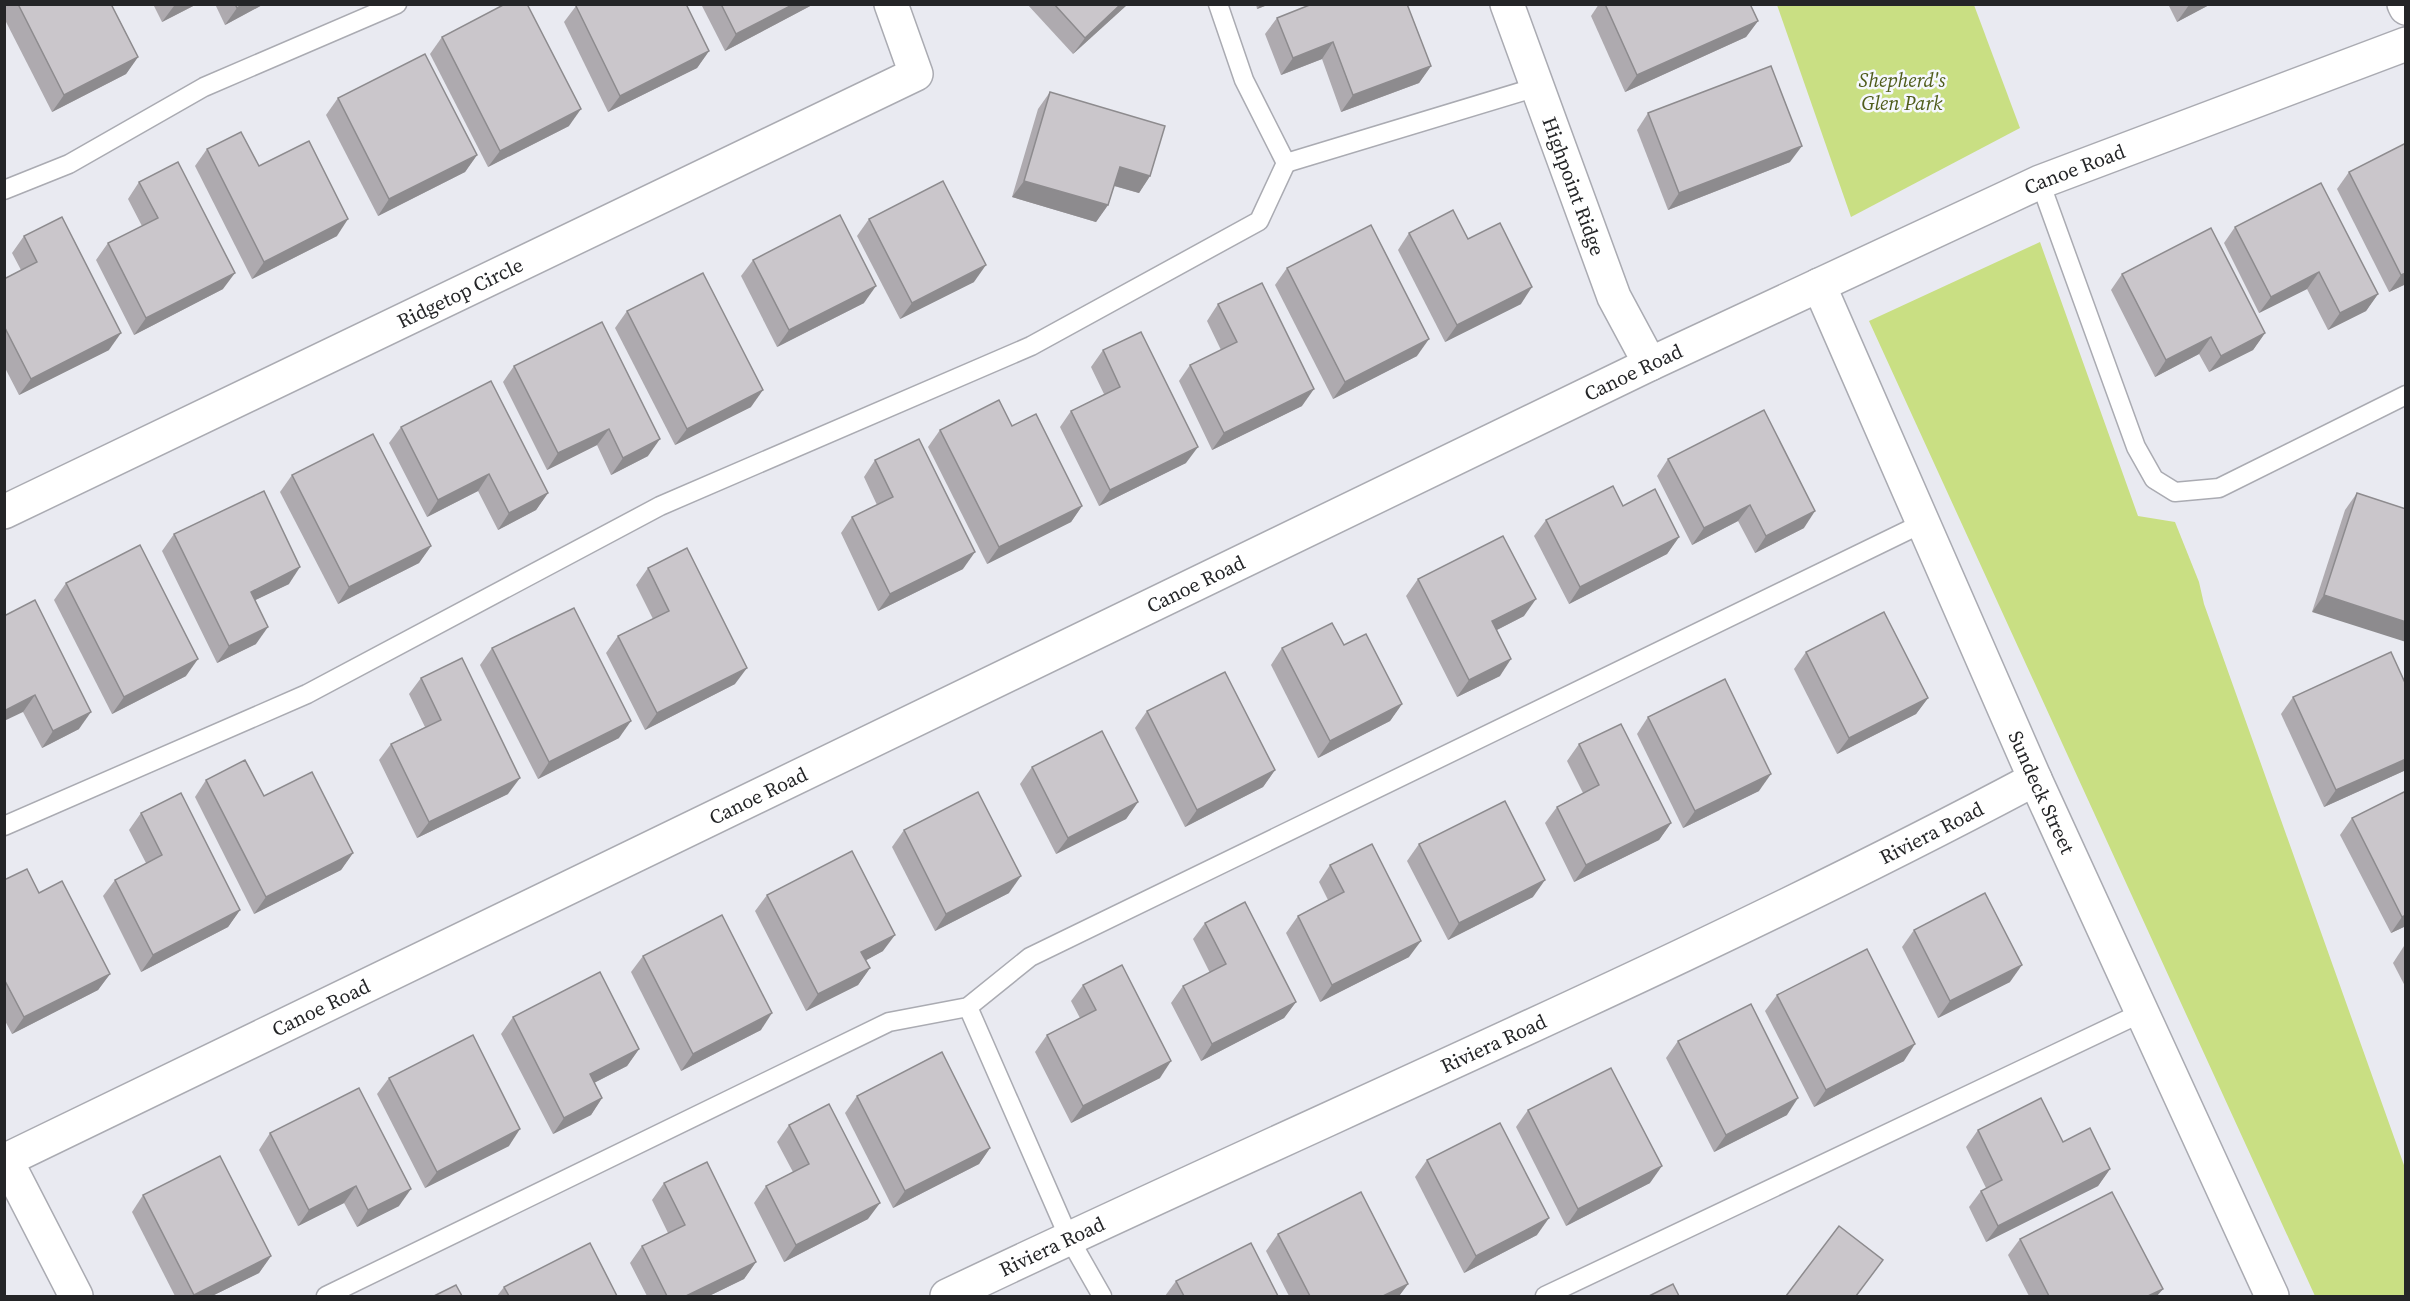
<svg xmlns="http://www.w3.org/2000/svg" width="2410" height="1301" font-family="'Source Serif 4',serif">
  <rect width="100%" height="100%" fill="#e9eaf1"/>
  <!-- green -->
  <g fill="#c9df83">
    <polygon points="1777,5 1974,5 2020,128 1851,217"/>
    <polygon points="2040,242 2138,516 2175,522 2199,582 2204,604 2405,1168 2405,1296 2315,1296 1869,321"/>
  </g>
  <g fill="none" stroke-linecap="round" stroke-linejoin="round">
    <!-- lane casing -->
    <g stroke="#aaabb2" stroke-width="21">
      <g id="lane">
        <polyline points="1286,163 1537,87"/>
        <polyline points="2040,182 2136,447 2154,479 2175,492 2219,488 2406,395"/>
        <polyline points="4,190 69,164 204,87 397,4"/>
        <polyline points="4,826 307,694 660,506 1031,346 1259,221 1286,163 1244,80 1218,4"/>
        <polyline points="968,1007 1069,1238 1102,1296"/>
        <polyline points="326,1296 889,1022 968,1007 1030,957 1923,523"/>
        <polyline points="1545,1296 2141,1013"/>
      </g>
    </g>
    <!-- street casing -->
    <g stroke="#aaabb2" stroke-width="36">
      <g id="street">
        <path id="s1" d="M1507 4 1614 297 1650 364"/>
        <polyline points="2404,4 2406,8"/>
        <path id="s2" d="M1819 285 2035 779 2272 1296"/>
        <path id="s3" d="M4 512 916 74 891 4"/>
        <polyline points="6,1160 76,1296"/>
        <path id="s4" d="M947 1296C1309 1123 1680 968 2035 779"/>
      </g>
    </g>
    <!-- secondary casing -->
    <g stroke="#aaabb2" stroke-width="36">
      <g id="secondary">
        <path id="s5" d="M4 1161 1650 364 2008 197 2040 182 2406 44"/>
      </g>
    </g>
    <!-- lane -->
    <use href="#lane" stroke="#fff" stroke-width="18"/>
    <!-- street -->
    <use href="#street" stroke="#fff" stroke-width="33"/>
    <!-- secondary -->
    <use href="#secondary" stroke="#fff" stroke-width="33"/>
  </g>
  <!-- wall -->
  <g fill="#aeaaaf">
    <polygon points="4,4 111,4 138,57 126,74 52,112 4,18"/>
    <polygon points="153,4 197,4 162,22"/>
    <polygon points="215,4 264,4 225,25"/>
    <polygon points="701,4 814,4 725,51"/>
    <polygon points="1027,4 1128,4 1073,54"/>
    <polygon points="1256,4 1270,4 1257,9"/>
    <polygon points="1599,4 1750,4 1758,21 1746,37 1625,92 1591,16"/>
    <polygon points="2168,4 2211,4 2177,22"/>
    <polygon points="576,6 709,51 697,68 608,112 564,22"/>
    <polygon points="1277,18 1431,66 1419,83 1341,112 1322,59 1281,75 1265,34"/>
    <polygon points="442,37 569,126 488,167 430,54"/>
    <polygon points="1050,92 1150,176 1139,193 1114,186 1108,205 1096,222 1012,197 1038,109"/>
    <polygon points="338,98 477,155 465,172 378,216 326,115"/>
    <polygon points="1648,113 1790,162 1668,210 1637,130"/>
    <polygon points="207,149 337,236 252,279 195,166"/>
    <polygon points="2349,172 2406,284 2389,292 2337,189"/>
    <polygon points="139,182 223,289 134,335 96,260 108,243 142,226 128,199"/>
    <polygon points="869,219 974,282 900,319 857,236"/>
    <polygon points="2235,227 2378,294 2366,311 2328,330 2307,289 2259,313 2224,243"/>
    <polygon points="1409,233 1468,239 1521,304 1445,342 1398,250"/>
    <polygon points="24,236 109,350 19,395 4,366 4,279 21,270 12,253"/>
    <polygon points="753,260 864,303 777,347 741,276"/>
    <polygon points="1287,268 1417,356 1333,399 1275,285"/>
    <polygon points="2122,274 2265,333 2253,350 2209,372 2199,354 2155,377 2111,290"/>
    <polygon points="1218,304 1302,406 1212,450 1179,381 1190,365 1221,350 1207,321"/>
    <polygon points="627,311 751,407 675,445 615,328"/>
    <polygon points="1103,350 1186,463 1099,506 1060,427 1071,411 1104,394 1091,367"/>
    <polygon points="514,366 648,456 611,475 597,445 547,470 503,382"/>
    <polygon points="1012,426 1082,506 1071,522 987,564 928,447 940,430"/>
    <polygon points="401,427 548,493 536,510 498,530 478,491 427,517 389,443"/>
    <polygon points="1668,459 1804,528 1755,553 1738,521 1692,545 1657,476"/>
    <polygon points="875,460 963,569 878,611 841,533 852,517 877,505 864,477"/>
    <polygon points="292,475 431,546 419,563 338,604 280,492"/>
    <polygon points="2357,493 2406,509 2312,612 2345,510"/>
    <polygon points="1623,506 1679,537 1667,554 1569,604 1534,536 1546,520"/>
    <polygon points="174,534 289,584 255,600 256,644 217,663 162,551"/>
    <polygon points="648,568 735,684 645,730 606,653 618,636 653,619 636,585"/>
    <polygon points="1418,579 1524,616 1497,630 1500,676 1457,697 1406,596"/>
    <polygon points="66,583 186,676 112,714 54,600"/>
    <polygon points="4,616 79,729 42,748 23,712"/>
    <polygon points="1344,645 1402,704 1390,721 1318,758 1271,665 1282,648"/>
    <polygon points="492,648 619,738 538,779 480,665"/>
    <polygon points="1806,652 1928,698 1916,714 1837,754 1794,669"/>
    <polygon points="421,678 508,794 417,838 379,760 391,744 425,727 409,694"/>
    <polygon points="2406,685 2406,770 2324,807 2281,714 2293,697"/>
    <polygon points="1147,711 1275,770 1263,787 1185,827 1135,728"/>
    <polygon points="1648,717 1759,791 1683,828 1637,734"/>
    <polygon points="1579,744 1671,823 1659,840 1574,882 1545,823 1557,807 1583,793 1567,761"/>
    <polygon points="1032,767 1138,802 1126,819 1056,854 1020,784"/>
    <polygon points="206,780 264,796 353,853 341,870 254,914 195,797"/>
    <polygon points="2406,791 2406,926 2391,933 2340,835 2352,818"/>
    <polygon points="141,813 240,910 228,927 141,972 103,896 115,880 146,863 129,830"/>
    <polygon points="904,830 1009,893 935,931 892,847"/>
    <polygon points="1419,844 1533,897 1448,940 1407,861"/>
    <polygon points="1330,865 1409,957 1320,1002 1286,933 1298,916 1328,900 1319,882"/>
    <polygon points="4,880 39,893 110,974 98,990 12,1034 4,1019"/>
    <polygon points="767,895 883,951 866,960 870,968 858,985 806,1011 755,911"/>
    <polygon points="1205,923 1296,1002 1284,1018 1201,1061 1171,1003 1183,986 1210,973 1193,939"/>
    <polygon points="1914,930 2010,982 1938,1018 1902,947"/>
    <polygon points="2404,946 2406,946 2406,988 2393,963"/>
    <polygon points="643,956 761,1030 681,1071 631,972"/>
    <polygon points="1083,985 1160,1078 1071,1123 1035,1052 1047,1035 1080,1018 1071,1001"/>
    <polygon points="1777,995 1904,1061 1814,1107 1765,1011"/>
    <polygon points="513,1017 639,1049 627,1066 594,1083 602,1098 591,1115 553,1134 501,1034"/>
    <polygon points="1678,1041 1787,1115 1714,1152 1666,1058"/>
    <polygon points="389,1078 509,1146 425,1188 377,1094"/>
    <polygon points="857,1096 990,1148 979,1164 893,1208 845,1113"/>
    <polygon points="1528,1110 1650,1183 1566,1226 1516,1127"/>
    <polygon points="789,1125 868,1219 784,1262 754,1203 766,1186 793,1172 777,1142"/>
    <polygon points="1978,1130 2063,1142 2110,1169 2098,1186 1986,1242 1969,1207 1981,1191 1986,1188 1966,1147"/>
    <polygon points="270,1133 399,1206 357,1227 344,1203 298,1226 259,1150"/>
    <polygon points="1427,1160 1537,1235 1464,1273 1415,1177"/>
    <polygon points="664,1183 756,1262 744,1279 709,1296 647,1296 630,1263 642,1246 668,1233 652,1200"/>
    <polygon points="143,1195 271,1256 259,1273 212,1296 175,1296 132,1212"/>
    <polygon points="1278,1234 1408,1284 1399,1296 1289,1296 1266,1251"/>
    <polygon points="2020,1239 2157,1296 2029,1296 2008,1255"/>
    <polygon points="1176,1281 1278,1296 1165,1296"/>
    <polygon points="504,1287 617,1296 497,1296"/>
  </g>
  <!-- shaded-wall -->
  <g fill="#8d8b8e">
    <polygon points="176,4 197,4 162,22 174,6"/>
    <polygon points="244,4 264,4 225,25 237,8"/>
    <polygon points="794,4 814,4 725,51 736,34"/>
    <polygon points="1121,4 1128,4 1073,54 1085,38"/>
    <polygon points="1261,4 1270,4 1257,9"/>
    <polygon points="2190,4 2211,4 2177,22 2189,5"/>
    <polygon points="1758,21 1746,37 1625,92 1637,75"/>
    <polygon points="1333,42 1322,59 1281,75 1293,58"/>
    <polygon points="709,51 697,68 608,112 620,96"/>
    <polygon points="138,57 126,74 52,112 64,95"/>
    <polygon points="1431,66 1419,83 1341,112 1353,95"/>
    <polygon points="581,109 569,126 488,167 500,151"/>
    <polygon points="1802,146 1790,162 1668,210 1679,193"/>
    <polygon points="477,155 465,172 378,216 389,199"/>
    <polygon points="1120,167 1150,176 1139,193 1108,184"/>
    <polygon points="1024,181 1108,205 1096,222 1012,197"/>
    <polygon points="348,219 337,236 252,279 264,262"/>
    <polygon points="986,265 974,282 900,319 912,303"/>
    <polygon points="2319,272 2307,289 2259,313 2271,297"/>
    <polygon points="235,273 223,289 134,335 146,318"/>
    <polygon points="2406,273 2406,284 2389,292 2401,275"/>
    <polygon points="876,286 864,303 777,347 789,330"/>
    <polygon points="1532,287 1521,304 1445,342 1457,325"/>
    <polygon points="2378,294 2366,311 2328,330 2340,313"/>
    <polygon points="121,333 109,350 19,395 31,379"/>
    <polygon points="2265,333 2253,350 2209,372 2221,356"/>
    <polygon points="2211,337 2199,354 2155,377 2166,360"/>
    <polygon points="1429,339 1417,356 1333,399 1345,382"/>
    <polygon points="1314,389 1302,406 1212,450 1224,433"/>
    <polygon points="763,390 751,407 675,445 687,429"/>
    <polygon points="609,429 597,445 547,470 558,453"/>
    <polygon points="660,439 648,456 611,475 623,458"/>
    <polygon points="1198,447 1186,463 1099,506 1110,490"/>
    <polygon points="489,474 478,491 427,517 438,500"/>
    <polygon points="548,493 536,510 498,530 509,513"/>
    <polygon points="1750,505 1738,521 1692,545 1704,528"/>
    <polygon points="1082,506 1071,522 987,564 999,547"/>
    <polygon points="1815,511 1804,528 1755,553 1766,536"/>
    <polygon points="1679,537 1667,554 1569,604 1580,587"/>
    <polygon points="431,546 419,563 338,604 349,587"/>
    <polygon points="975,552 963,569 878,611 890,594"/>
    <polygon points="300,567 289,584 239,608 251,592"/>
    <polygon points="2324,595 2406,622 2406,642 2312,612"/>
    <polygon points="1536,599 1524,616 1481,638 1492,621"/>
    <polygon points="268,627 256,644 217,663 229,646"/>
    <polygon points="198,659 186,676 112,714 124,697"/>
    <polygon points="1511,659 1500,676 1457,697 1469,680"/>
    <polygon points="747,668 735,684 645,730 657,713"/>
    <polygon points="35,695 23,712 4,721 4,711"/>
    <polygon points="1928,698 1916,714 1837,754 1849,738"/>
    <polygon points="1402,704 1390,721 1318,758 1330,741"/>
    <polygon points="91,712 79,729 42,748 53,731"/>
    <polygon points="631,721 619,738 538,779 549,762"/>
    <polygon points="2406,759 2406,770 2324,807 2336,790"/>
    <polygon points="1275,770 1263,787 1185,827 1197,810"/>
    <polygon points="1771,774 1759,791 1683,828 1695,811"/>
    <polygon points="520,778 508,794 417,838 429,822"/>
    <polygon points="1138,802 1126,819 1056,854 1068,838"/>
    <polygon points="1671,823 1659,840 1574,882 1586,865"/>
    <polygon points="353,853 341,870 254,914 266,897"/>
    <polygon points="1021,876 1009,893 935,931 946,914"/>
    <polygon points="1545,880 1533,897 1448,940 1459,923"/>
    <polygon points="240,910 228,927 141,972 153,955"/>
    <polygon points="2406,915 2406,926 2391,933 2402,917"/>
    <polygon points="895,935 883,951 850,969 861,952"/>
    <polygon points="1421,941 1409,957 1320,1002 1332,985"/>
    <polygon points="2022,965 2010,982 1938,1018 1950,1001"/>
    <polygon points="870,968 858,985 806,1011 818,994"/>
    <polygon points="110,974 98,990 12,1034 24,1017"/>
    <polygon points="1296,1002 1284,1018 1201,1061 1212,1044"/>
    <polygon points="772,1013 761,1030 681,1071 693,1054"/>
    <polygon points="1915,1044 1904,1061 1814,1107 1826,1090"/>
    <polygon points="639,1049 627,1066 578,1091 590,1074"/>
    <polygon points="1171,1061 1160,1078 1071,1123 1083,1106"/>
    <polygon points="602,1098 591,1115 553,1134 564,1118"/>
    <polygon points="1798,1098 1787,1115 1714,1152 1726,1135"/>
    <polygon points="520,1129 509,1146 425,1188 437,1172"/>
    <polygon points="990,1148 979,1164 893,1208 905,1191"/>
    <polygon points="1662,1166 1650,1183 1566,1226 1578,1209"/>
    <polygon points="2110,1169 2098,1186 1986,1242 1998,1226"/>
    <polygon points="356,1186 344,1203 298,1226 309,1210"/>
    <polygon points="411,1189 399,1206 357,1227 368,1210"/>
    <polygon points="880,1203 868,1219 784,1262 796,1245"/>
    <polygon points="1549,1218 1537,1235 1464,1273 1476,1256"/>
    <polygon points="271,1256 259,1273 212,1296 193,1296 194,1295"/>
    <polygon points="756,1262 744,1279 709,1296 686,1296"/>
    <polygon points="1408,1284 1399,1296 1383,1296"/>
    <polygon points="2163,1289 2157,1296 2148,1296"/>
  </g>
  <!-- building -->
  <g fill="#cac6cb" stroke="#8d8b8e" stroke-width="1.5">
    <polygon points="18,4 111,4 138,57 64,95"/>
    <polygon points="235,4 244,4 237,8"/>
    <polygon points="505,4 527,4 581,109 500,151 442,37"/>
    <polygon points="578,4 686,4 709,51 620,96 576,6"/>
    <polygon points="721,4 794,4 736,34"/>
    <polygon points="1054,4 1121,4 1085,38"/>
    <polygon points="1312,4 1407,4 1431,66 1353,95 1333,42 1293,58 1277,18"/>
    <polygon points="1605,4 1750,4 1758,21 1637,75"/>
    <polygon points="425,54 477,155 389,199 338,98"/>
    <polygon points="1771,66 1802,146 1679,193 1648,113"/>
    <polygon points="1050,92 1165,126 1150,176 1120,167 1108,205 1024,181"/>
    <polygon points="241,132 259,166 309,141 348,219 264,262 207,149"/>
    <polygon points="2406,143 2406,273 2401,275 2349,172"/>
    <polygon points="178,162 235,273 146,318 108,243 158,218 139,182"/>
    <polygon points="943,181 986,265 912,303 869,219"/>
    <polygon points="2321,183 2378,294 2340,313 2319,272 2271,297 2235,227"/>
    <polygon points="1453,210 1468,239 1500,223 1532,287 1457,325 1409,233"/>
    <polygon points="840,215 876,286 789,330 753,260"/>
    <polygon points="62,217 121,333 31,379 4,326 4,279 37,262 24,236"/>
    <polygon points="1371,225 1429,339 1345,382 1287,268"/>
    <polygon points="2211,228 2265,333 2221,356 2211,337 2166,360 2122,274"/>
    <polygon points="703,273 763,390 687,429 627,311"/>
    <polygon points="1262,283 1314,389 1224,433 1190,365 1237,342 1218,304"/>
    <polygon points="602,322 660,439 623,458 609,429 558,453 514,366"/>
    <polygon points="1141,332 1198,447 1110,490 1071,411 1120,387 1103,350"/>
    <polygon points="491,381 548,493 509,513 489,474 438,500 401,427"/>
    <polygon points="999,400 1012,426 1036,414 1082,506 999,547 940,430"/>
    <polygon points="1764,410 1815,511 1766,536 1750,505 1704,528 1668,459"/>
    <polygon points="373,434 431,546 349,587 292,475"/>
    <polygon points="919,439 975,552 890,594 852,517 893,497 875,460"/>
    <polygon points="1613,486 1623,506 1655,489 1679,537 1580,587 1546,520"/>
    <polygon points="264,491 300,567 251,592 268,627 229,646 174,534"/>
    <polygon points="2357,493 2406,509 2406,622 2324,595"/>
    <polygon points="1503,536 1536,599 1492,621 1511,659 1469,680 1418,579"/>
    <polygon points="140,545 198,659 124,697 66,583"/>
    <polygon points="687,548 747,668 657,713 618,636 669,611 648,568"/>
    <polygon points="35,600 91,712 53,731 35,695 4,711 4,616"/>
    <polygon points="574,608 631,721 549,762 492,648"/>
    <polygon points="1884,612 1928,698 1849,738 1806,652"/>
    <polygon points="1332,623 1344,645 1366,634 1402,704 1330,741 1282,648"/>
    <polygon points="2391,652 2406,685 2406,759 2336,790 2293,697"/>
    <polygon points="462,658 520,778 429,822 391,744 441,720 421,678"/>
    <polygon points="1225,672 1275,770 1197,810 1147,711"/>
    <polygon points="1725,679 1771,774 1695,811 1648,717"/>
    <polygon points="1621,724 1671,823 1586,865 1557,807 1599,785 1579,744"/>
    <polygon points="1102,731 1138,802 1068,838 1032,767"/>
    <polygon points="245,760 264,796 312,772 353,853 266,897 206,780"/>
    <polygon points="2406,791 2406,915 2402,917 2352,818"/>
    <polygon points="978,792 1021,876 946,914 904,830"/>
    <polygon points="181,793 240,910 153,955 115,880 162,855 141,813"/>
    <polygon points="1505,801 1545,880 1459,923 1419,844"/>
    <polygon points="1372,844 1421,941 1332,985 1298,916 1344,892 1330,865"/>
    <polygon points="852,851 895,935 861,952 870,968 818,994 767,895"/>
    <polygon points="27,869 39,893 62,881 110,974 24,1017 4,979 4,880"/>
    <polygon points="1985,893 2022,965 1950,1001 1914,930"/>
    <polygon points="1245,902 1296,1002 1212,1044 1183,986 1226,964 1205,923"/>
    <polygon points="722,915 772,1013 693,1054 643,956"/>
    <polygon points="1867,949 1915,1044 1826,1090 1777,995"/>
    <polygon points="1122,965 1171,1061 1083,1106 1047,1035 1096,1010 1083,985"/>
    <polygon points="600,972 639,1049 590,1074 602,1098 564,1118 513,1017"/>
    <polygon points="1751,1004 1798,1098 1726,1135 1678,1041"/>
    <polygon points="473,1035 520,1129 437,1172 389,1078"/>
    <polygon points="942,1052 990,1148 905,1191 857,1096"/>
    <polygon points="1611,1068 1662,1166 1578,1209 1528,1110"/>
    <polygon points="359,1088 411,1189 368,1210 356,1186 309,1210 270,1133"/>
    <polygon points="2041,1098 2063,1142 2090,1128 2110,1169 1998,1226 1981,1191 2002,1180 1978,1130"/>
    <polygon points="829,1104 880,1203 796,1245 766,1186 809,1164 789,1125"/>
    <polygon points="1500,1123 1549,1218 1476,1256 1427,1160"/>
    <polygon points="220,1156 271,1256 194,1295 143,1195"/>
    <polygon points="707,1162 756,1262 686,1296 667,1296 642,1246 685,1225 664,1183"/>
    <polygon points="1361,1192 1408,1284 1383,1296 1310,1296 1278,1234"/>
    <polygon points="2112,1192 2163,1289 2148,1296 2049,1296 2020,1239"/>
    <polygon points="1839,1226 1883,1260 1856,1296 1786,1296"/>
    <polygon points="590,1243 617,1296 509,1296 504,1287"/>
    <polygon points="1251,1243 1278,1296 1184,1296 1176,1281"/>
    <polygon points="1673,1284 1679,1296 1649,1296"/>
    <polygon points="456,1285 462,1296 434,1296"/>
  </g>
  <g text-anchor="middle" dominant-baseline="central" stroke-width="5" stroke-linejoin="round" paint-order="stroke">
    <!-- park labels -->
    <g font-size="20" font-style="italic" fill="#4f5c1b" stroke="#f6f8fe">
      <text x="1902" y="80">Shepherd's<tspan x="1902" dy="23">Glen Park</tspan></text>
    </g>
    <!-- street labels -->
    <g font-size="20" fill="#242527" stroke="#f6f8fe">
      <text stroke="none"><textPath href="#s5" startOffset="2296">Canoe Road</textPath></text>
      <text stroke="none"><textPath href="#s1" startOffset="194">Highpoint Ridge</textPath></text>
      <text stroke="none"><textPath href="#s3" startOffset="506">Ridgetop Circle</textPath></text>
      <text stroke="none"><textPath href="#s5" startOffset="1810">Canoe Road</textPath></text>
      <text stroke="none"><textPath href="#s5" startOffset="1324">Canoe Road</textPath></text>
      <text stroke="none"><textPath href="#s2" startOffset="554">Sundeck Street</textPath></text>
      <text stroke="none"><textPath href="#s5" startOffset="838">Canoe Road</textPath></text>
      <text stroke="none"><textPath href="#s4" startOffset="1088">Riviera Road</textPath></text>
      <text stroke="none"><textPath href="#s5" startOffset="352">Canoe Road</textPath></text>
      <text stroke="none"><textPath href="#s4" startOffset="602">Riviera Road</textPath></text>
      <text stroke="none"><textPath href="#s4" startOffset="116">Riviera Road</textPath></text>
    </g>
  </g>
  <!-- border -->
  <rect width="2410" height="1301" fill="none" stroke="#242527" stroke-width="12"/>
</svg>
